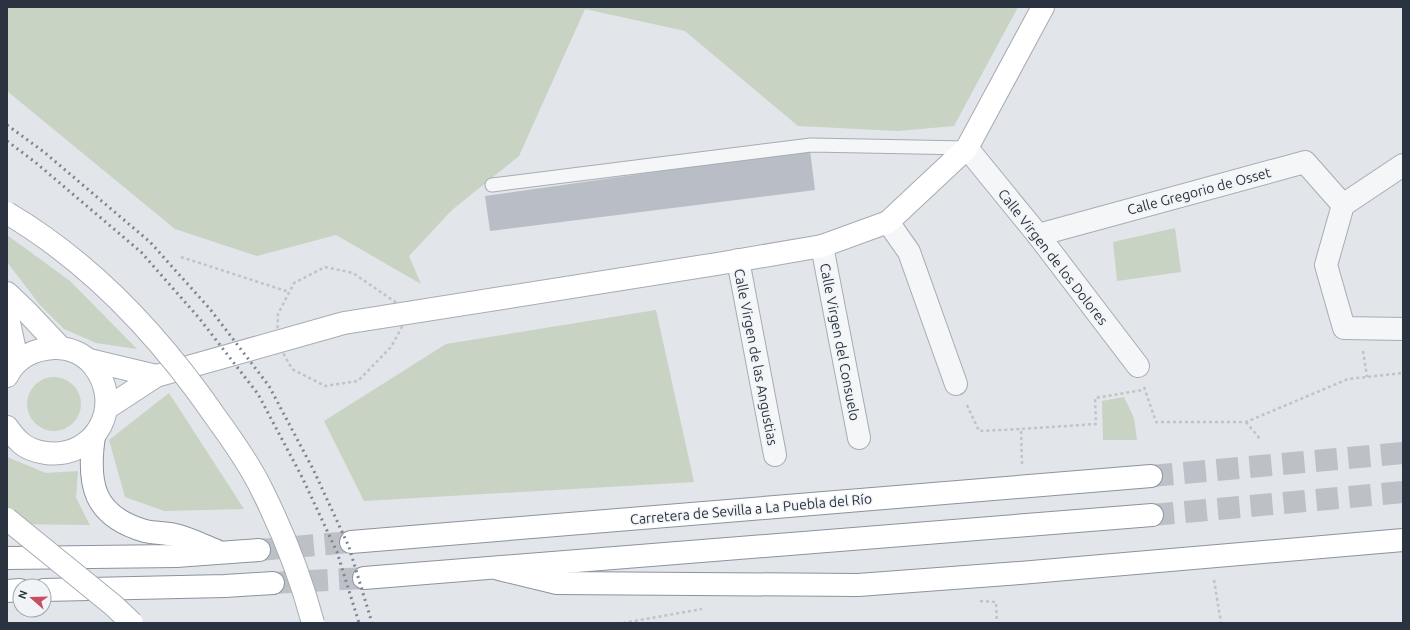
<svg xmlns="http://www.w3.org/2000/svg" width="1410" height="630" font-family="Ubuntu,sans-serif">
  <rect width="100%" height="100%" fill="#e2e5e9"/>
  <!-- green -->
  <g fill="#c8d3c3">
    <polygon points="7,7 1018,7 954,126 898,131 798,126 685,31 585,9 519,156 452,210 409,256 421,284 336,235 257,256 175,229 7,91"/>
    <polygon points="1175,228 1181,272 1117,281 1113,242"/>
    <polygon points="7,235 70,281 137,349 96,343 64,329 40,305 7,262"/>
    <polygon points="656,310 694,482 364,501 324,421 446,344"/>
    <circle cx="54" cy="404" r="27"/>
    <polygon points="169,393 244,509 164,511 125,497 109,440"/>
    <polygon points="1124,397 1134,418 1137,440 1103,440 1102,401"/>
    <polygon points="7,457 46,473 78,471 76,498 90,525 7,524"/>
  </g>
  <!-- building -->
  <polygon fill="#b9bec6" points="810,150 815,190 490,231 485,196"/>
  <g fill="none" stroke-linecap="round" stroke-linejoin="round">
    <!-- highway-tunnel -->
    <g stroke="#bdc1c7" stroke-width="22" stroke-dasharray="22 11" stroke-linecap="butt">
      <polyline points="1151,476 1403,453"/>
      <polyline points="1152,515 1403,492"/>
      <polyline points="259,550 351,542"/>
      <polyline points="273,583 364,578"/>
    </g>
    <!-- lane casing -->
    <g stroke="#a7acb3" stroke-width="15">
      <polyline id="lane" points="492,185 811,145 967,148"/>
    </g>
    <!-- street casing -->
    <g stroke="#a7acb3" stroke-width="24">
      <g id="street">
        <polyline points="967,148 1038,235 1138,366"/>
        <polyline points="1403,165 1343,205 1326,265 1344,328 1403,329"/>
        <polyline points="888,222 909,252 956,384"/>
        <polyline points="1038,235 1305,162 1343,205"/>
        <polyline points="822,246 859,438"/>
        <polyline points="738,260 775,455"/>
      </g>
    </g>
    <!-- secondary casing -->
    <g stroke="#a7acb3" stroke-width="24">
      <g id="secondary">
        <polyline points="7,293 27,312 60,347"/>
        <polyline points="7,313 14,346 11,368"/>
        <polyline points="89,360 156,376"/>
        <path d="M7 376C16 358 34 349 54 348 69 347 84 354 93 365 125 405 96 459 46 453 37 452 25 448 19 441 14 437 11 432 7 427"/>
        <polyline points="107,408 156,376 344,323 717,264 822,246 888,222 967,148 1043,7"/>
      </g>
    </g>
    <!-- highway casing -->
    <g stroke="#8a939f" stroke-width="24">
      <g id="highway">
        <path d="M94 436C87 484 93 516 145 531 154 533 165 533 175 535 188 538 202 545 215 550"/>
        <polyline points="351,542 1151,476"/>
        <polyline points="7,558 176,556 259,550"/>
        <polyline points="499,569 557,583 858,585 1020,573 1403,540"/>
        <polyline points="364,578 1152,515"/>
        <polyline points="44,590 225,586 273,583"/>
        <polyline points="7,591 20,590"/>
      </g>
    </g>
    <!-- path -->
    <g stroke="#c0c3c8" stroke-width="2.5" stroke-dasharray="3 3" stroke-linecap="butt">
      <polyline points="181,257 289,292"/>
      <polygon points="325,267 353,273 410,312 391,347 358,381 325,386 292,369 277,342 278,314 294,283"/>
      <polyline points="1363,351 1367,377"/>
      <polyline points="1144,387 1156,422 1246,422 1348,379 1403,373"/>
      <polyline points="967,405 979,431 1021,429"/>
      <polyline points="1246,422 1260,439"/>
      <polyline points="1022,464 1021,429 1096,424 1095,398 1143,390"/>
      <polyline points="1214,580 1221,623"/>
      <polyline points="980,601 996,602 997,623"/>
      <polyline points="623,623 702,609"/>
    </g>
    <!-- lane -->
    <use href="#lane" stroke="#f4f6f8" stroke-width="13"/>
    <!-- street -->
    <use href="#street" stroke="#f4f6f8" stroke-width="22"/>
    <!-- secondary -->
    <use href="#secondary" stroke="#fff" stroke-width="22"/>
    <!-- highway -->
    <use href="#highway" stroke="#fff" stroke-width="22"/>
    <!-- rail -->
    <g stroke="#7c8592" stroke-width="3" stroke-dasharray="2 4" stroke-linecap="butt">
      <polyline points="7,125 44,152 150,242 210,309 269,386 314,471 349,547 372,623"/>
      <polyline points="7,141 35,162 141,252 199,318 258,394 302,477 337,552 359,623"/>
    </g>
    <!-- secondary-bridge casing -->
    <g stroke="#a7acb3" stroke-width="24" stroke-linecap="butt">
      <g id="secondary-bridge">
        <path d="M7 213C92 263 162 339 217 419 233 441 250 465 262 490 283 532 301 578 313 623"/>
        <polyline points="7,519 113,605 132,623"/>
      </g>
    </g>
    <!-- secondary-bridge -->
    <use href="#secondary-bridge" stroke="#fff" stroke-width="22"/>
  </g>
  <g text-anchor="middle" dominant-baseline="central" stroke-width="3" stroke-linejoin="round" paint-order="stroke">
    <!-- street labels -->
    <g font-size="14" fill="#2b3340" stroke="#f1f4f7">
      <text transform="translate(1199 191) rotate(-15)">Calle Gregorio de Osset</text>
      <text transform="translate(1053 257) rotate(52)">Calle Virgen de los Dolores</text>
      <text transform="translate(840 342) rotate(79)">Calle Virgen del Consuelo</text>
      <text transform="translate(756 357) rotate(79)">Calle Virgen de las Angustias</text>
      <text transform="translate(751 509) rotate(-5)">Carretera de Sevilla a La Puebla del Río</text>
    </g>
  </g>
  <!-- border -->
  <rect width="1410" height="630" fill="none" stroke="#2b3340" stroke-width="16"/>
  <!-- north arrow -->
  <g transform="translate(32 598) rotate(290)"><circle r="19" fill="#f1f4f7" stroke="#a2a7ae"/>
  <path d="M0-3L7 15L0 10L-7 15Z" fill="#c74e65"/>
  <text y="-6" font-size="11" font-weight="bold" text-anchor="middle" fill="#2b3340">N</text>
  </g>
</svg>
